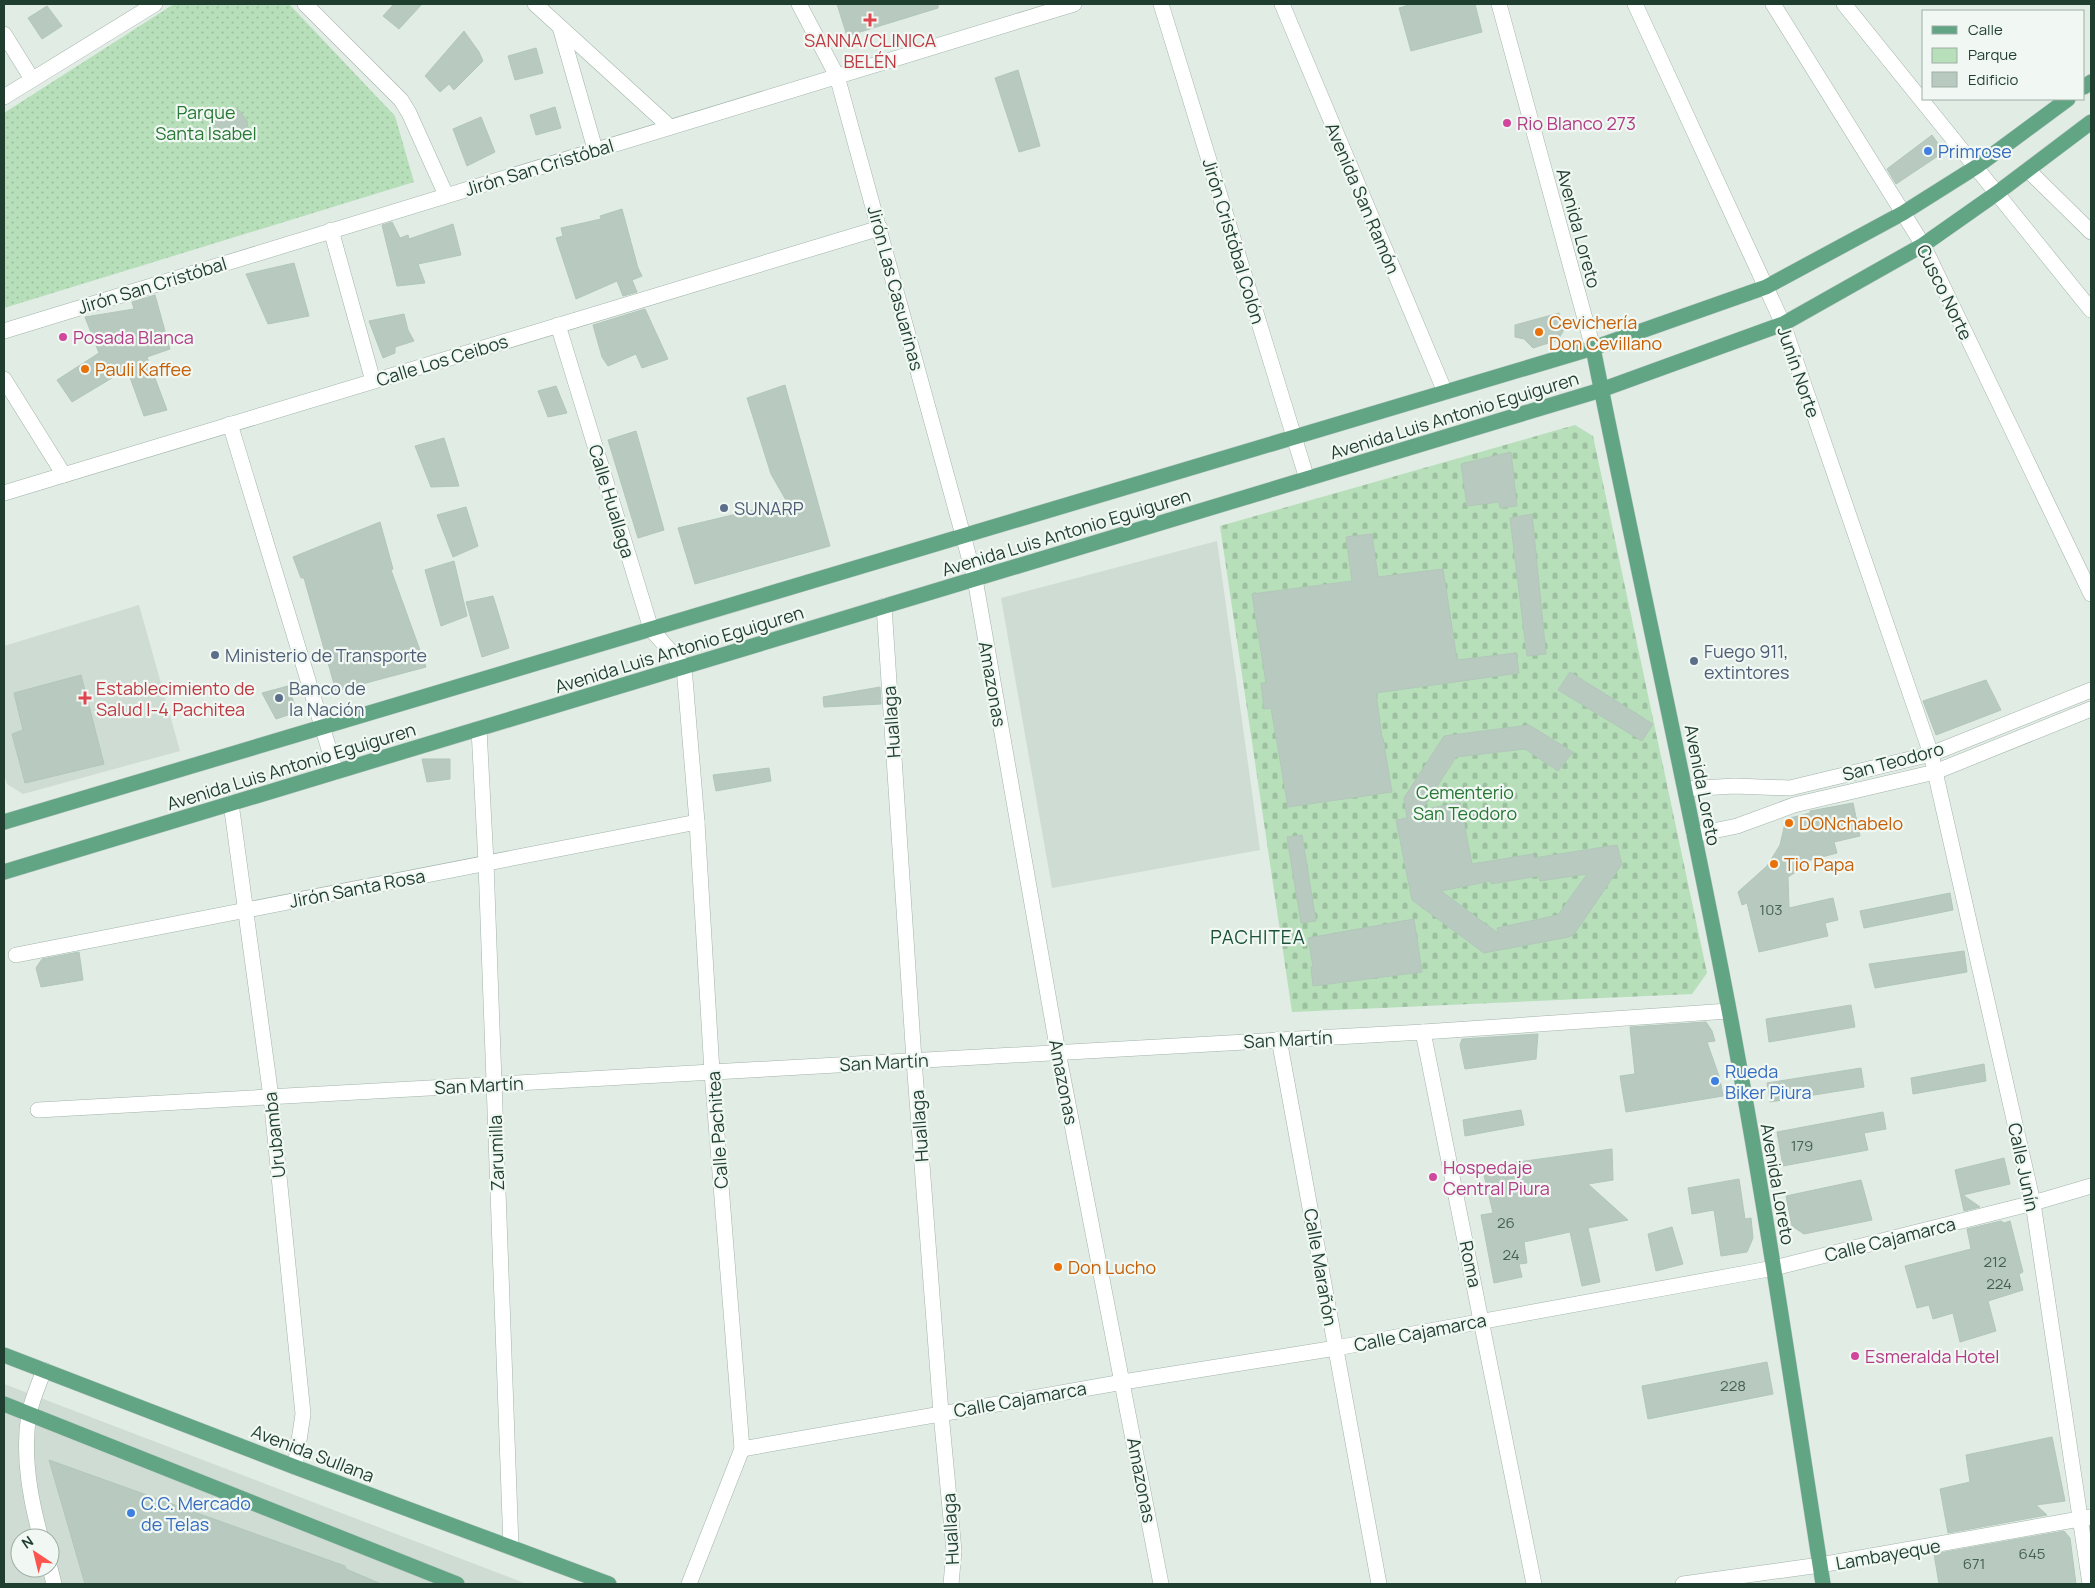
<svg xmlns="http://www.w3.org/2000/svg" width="2095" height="1588" font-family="Manrope,sans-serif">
  <defs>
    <pattern id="green-dots" width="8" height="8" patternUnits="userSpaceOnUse" patternTransform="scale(1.25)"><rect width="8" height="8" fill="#b7dfba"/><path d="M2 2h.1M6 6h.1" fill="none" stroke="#9dc0a0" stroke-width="1.8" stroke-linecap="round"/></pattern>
    <pattern id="cemetery-stones" width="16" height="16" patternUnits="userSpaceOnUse" patternTransform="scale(1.25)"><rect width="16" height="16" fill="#b7dfba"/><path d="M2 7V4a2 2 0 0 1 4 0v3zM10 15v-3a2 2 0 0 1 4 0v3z" fill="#9dc0a0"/></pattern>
  </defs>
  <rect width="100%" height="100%" fill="#e0ece4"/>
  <!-- built -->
  <g fill="#cedcd3" fill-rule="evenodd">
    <polygon points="1217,541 1260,850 1052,888 1001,598"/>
    <polygon points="139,605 180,751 23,794 7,784 4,774 4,646"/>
    <path d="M4 1384 527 1584H4ZM20 1538H50V1568H20Z"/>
  </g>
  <!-- green -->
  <polygon fill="url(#green-dots)" points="174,4 289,4 395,116 414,182 4,308 4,113"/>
  <!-- cemetery -->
  <polygon fill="url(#cemetery-stones)" points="1575,425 1593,436 1707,973 1692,994 1292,1012 1220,526"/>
  <!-- building -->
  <g fill="#b8cabf" stroke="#b2c6ba" fill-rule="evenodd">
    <polygon points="394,4 422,4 399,29 383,16"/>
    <polygon points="837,4 938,4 938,8 847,36"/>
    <polygon points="1405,4 1475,4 1482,32 1411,51 1399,8 1406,6"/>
    <polygon points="47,6 62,26 42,39 28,18"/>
    <polygon points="464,31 479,52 483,61 454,90 449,84 440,92 425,76"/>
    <polygon points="536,48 543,73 515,80 508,56"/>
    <polygon points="1018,70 1040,146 1019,152 995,78"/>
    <polygon points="555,107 561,128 536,135 530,115"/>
    <polygon points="226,110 239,110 247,121 248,130 234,141 223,138 215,130 215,118"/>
    <polygon points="481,117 495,152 467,166 453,129"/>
    <polygon points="1932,135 1944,152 1896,184 1887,169"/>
    <polygon points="622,209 638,268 642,276 632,280 637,292 623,296 617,281 576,299 556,238 563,236 561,228 601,219 600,216"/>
    <polygon points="392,222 400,238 408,235 409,239 453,224 461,255 418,264 425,283 397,286 382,225"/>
    <polygon points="294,263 309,316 268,324 246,274"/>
    <polygon points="155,295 170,349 147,357 167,410 144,416 127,369 72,402 57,380 99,353 85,317 134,309 132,302"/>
    <polygon points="645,309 668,359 642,368 636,354 608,366 602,357 593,325"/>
    <polygon points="1559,313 1565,328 1558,340 1533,348 1524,339 1515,337 1515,325"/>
    <polygon points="404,314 408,330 414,341 395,347 395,353 383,358 369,321"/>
    <polygon points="785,385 830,546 695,584 678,528 787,502 771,474 747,398"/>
    <polygon points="556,386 567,413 548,417 538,391"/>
    <polygon points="636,431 664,530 638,538 608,440"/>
    <polygon points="444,438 459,486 431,487 415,446"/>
    <polygon points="1511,452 1517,506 1500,508 1499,502 1467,506 1461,464"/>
    <polygon points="466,507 478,546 453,557 437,515"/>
    <polygon points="1532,514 1546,654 1527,656 1510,518"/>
    <polygon points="380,522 393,569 391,570 426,667 336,691 304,578 301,578 293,557"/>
    <polygon points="1372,534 1378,577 1443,569 1457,660 1516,653 1519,673 1376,693 1382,738 1383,738 1392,792 1288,807 1271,708 1264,709 1261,683 1266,683 1252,594 1352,581 1346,537"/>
    <polygon points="454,561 467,616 441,626 425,570"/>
    <polygon points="493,596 509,648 482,657 466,602"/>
    <polygon points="1570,672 1653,724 1642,741 1558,690"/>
    <polygon points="81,675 104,764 25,783 12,734 23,730 14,693"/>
    <polygon points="1986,680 2001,710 1936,735 1923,701"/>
    <polygon points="288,686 294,703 291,714 276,719 262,693"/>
    <polygon points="880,687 881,704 824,707 823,697"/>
    <path d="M1529 725 1573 752 1558 771 1525 749 1456 757 1422 810 1460 802 1472 864 1533 854 1534 858 1617 845 1622 864 1575 933 1569 937 1484 953 1412 900 1396 820 1407 818 1404 798 1444 736ZM1587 874 1558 915 1497 928 1498 933 1441 891 1491 881V884L1539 876 1540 881Z"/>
    <polygon points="422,759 450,759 450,779 427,782"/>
    <polygon points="769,768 771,781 716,791 713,775"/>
    <polygon points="1853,803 1860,836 1834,842 1837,853 1803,862 1804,867 1788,877 1789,908 1833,898 1838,920 1825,923 1828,936 1759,952 1747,903 1742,905 1738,892 1767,866 1780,845 1786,819 1810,813 1810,811"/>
    <polygon points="1302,835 1316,921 1301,923 1287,837"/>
    <polygon points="1950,893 1953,910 1864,928 1860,911"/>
    <polygon points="1414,919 1422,972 1313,986 1311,967 1313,967 1308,938"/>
    <polygon points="1964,951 1967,972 1875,988 1869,964"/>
    <polygon points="79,952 83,980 41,987 36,968 42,959"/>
    <polygon points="1851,1005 1855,1027 1769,1042 1766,1019"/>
    <polygon points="1706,1022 1712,1031 1715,1041 1707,1042 1720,1079 1723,1096 1626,1112 1620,1076 1635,1074 1630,1027"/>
    <polygon points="1538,1034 1536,1059 1465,1069 1460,1045 1462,1039"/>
    <polygon points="1984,1064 1986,1081 1913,1094 1911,1078"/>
    <polygon points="1861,1068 1864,1087 1770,1102 1767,1083"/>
    <polygon points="1521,1110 1524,1125 1465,1136 1463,1120"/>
    <polygon points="1883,1112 1886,1129 1864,1133 1868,1150 1783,1166 1777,1132"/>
    <polygon points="1612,1149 1613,1180 1588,1184 1628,1220 1588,1228 1600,1282 1582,1286 1570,1232 1524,1242 1527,1263 1519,1264 1522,1277 1494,1283 1481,1215 1493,1213 1482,1167"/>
    <polygon points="2004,1158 2010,1184 1963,1195 1980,1207 1964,1211 1955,1170"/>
    <polygon points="1739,1179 1745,1219 1751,1218 1753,1238 1747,1252 1721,1256 1714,1210 1692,1214 1688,1188"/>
    <polygon points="1861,1180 1872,1220 1804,1234 1792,1226 1786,1196"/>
    <polygon points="2001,1221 2004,1223 2010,1221 2023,1272 2019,1274 2023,1290 1988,1301 1996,1331 1960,1342 1953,1313 1933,1319 1929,1305 1917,1308 1905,1266 1971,1249 1967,1229"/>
    <polygon points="1672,1227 1683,1264 1656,1271 1648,1234"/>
    <polygon points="1767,1362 1773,1394 1648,1419 1642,1386"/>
    <polygon points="2052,1437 2065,1501 2036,1505 2047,1515 1948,1533 1940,1489 1970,1482 1966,1455"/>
    <polygon points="49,1460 345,1566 346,1569 381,1584 85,1584"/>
    <polygon points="2064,1531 2070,1538 2076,1584 1939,1584 1934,1554"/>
  </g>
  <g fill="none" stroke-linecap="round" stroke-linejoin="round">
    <!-- minor casing -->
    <g stroke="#a2b4aa" stroke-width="16">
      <g id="minor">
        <polyline points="305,4 401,100 409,113 446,195"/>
        <polyline points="535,4 670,127"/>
        <polyline points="799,4 837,76 975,579 1058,1052 1161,1584"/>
        <polyline points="1161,4 1307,479"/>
        <polyline points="1282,4 1445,392"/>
        <polyline points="1499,4 1593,348"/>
        <polyline points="1635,4 1783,324 1931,754 2033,1203 2090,1584"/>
        <polyline points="1773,4 1923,245 2091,594"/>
        <polyline points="1844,4 2091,310"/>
        <polyline points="560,27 595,149"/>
        <polyline points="4,34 32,79"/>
        <polyline points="4,97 155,4"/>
        <polyline points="2028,170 2091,232"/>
        <polyline points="331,230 373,381"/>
        <polyline points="558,325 651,629 684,667 697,822 712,1072 742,1449 689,1584"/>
        <polyline points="4,331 1074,4"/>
        <polyline points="4,379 64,475"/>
        <polyline points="230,424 336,772"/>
        <polyline points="4,493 880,228"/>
        <polyline points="884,606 914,1060 941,1413 954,1551 951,1584"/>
        <polyline points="479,729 486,863 511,1547"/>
        <polyline points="1685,789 1734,786 1790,788 1931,754 2091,690"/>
        <polyline points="231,803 271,1097 303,1414 295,1467"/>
        <polyline points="1694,835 1737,826 1794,805 1935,772 2091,709"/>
        <polyline points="16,955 697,822"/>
        <polyline points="1423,1032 1534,1584"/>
        <polyline points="1279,1039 1379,1584"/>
        <polyline points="38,1110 1423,1032 1729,1011"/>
        <polyline points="742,1449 1123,1382 1336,1348 1774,1268 2033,1203 2091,1186"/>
        <path d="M41 1538C30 1499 22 1455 29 1414 32 1399 39 1384 44 1370"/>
        <polyline points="50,1568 54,1584"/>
        <polyline points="1683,1584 1820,1565 2091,1517"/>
      </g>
    </g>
    <!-- major casing -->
    <g stroke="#c0c9c5" stroke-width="16">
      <g id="major">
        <polyline points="2084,87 2091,82"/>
        <path d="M1593 348C1637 569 1687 789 1729 1010 1765 1201 1793 1393 1823 1584"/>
        <polyline points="4,822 1593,348 1766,287 1903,213 1976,167 2068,99"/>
        <polyline points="4,872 1601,390 1783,324 1923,245 1997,193 2091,122"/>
        <polyline points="4,1355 295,1467 609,1584"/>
        <polyline points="4,1404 457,1584"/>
      </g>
    </g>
    <!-- minor -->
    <use href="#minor" stroke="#fff" stroke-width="15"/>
    <!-- major -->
    <use href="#major" stroke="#61a585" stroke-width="15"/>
  </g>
  <!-- markers -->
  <g fill="#e0444e" stroke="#f1f8f3" stroke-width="2">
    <path d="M867.5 12.5h5v5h5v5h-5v5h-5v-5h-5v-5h5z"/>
    <path d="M82.5 690.5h5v5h5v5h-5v5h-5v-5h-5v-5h5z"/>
  </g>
  <g fill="#d1479c" stroke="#f1f8f3" stroke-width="2">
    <circle cx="1507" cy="123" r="5"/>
    <circle cx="63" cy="337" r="5"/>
    <circle cx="1433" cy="1177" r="5"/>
    <circle cx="1855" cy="1356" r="5"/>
  </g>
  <g fill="#3f7fe0" stroke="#f1f8f3" stroke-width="2">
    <circle cx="1928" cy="151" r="5"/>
    <circle cx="1715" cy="1081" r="5"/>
    <circle cx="131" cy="1513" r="5"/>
  </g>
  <g fill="#e8710a" stroke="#f1f8f3" stroke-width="2">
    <circle cx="1539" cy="332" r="5"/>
    <circle cx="85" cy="369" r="5"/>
    <circle cx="1789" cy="823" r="5"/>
    <circle cx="1774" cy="864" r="5"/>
    <circle cx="1058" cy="1267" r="5"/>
  </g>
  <g fill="#5c6f8a" stroke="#f1f8f3" stroke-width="2">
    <circle cx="724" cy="508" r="5"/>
    <circle cx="215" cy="655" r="5"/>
    <circle cx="1694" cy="661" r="5"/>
    <circle cx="279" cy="698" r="5"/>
  </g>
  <g text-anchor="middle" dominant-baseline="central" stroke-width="4.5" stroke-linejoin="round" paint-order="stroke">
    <!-- number labels -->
    <g font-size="15" fill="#456153">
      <text x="1771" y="909">103</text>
      <text x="1802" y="1145">179</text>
      <text x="1506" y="1222">26</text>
      <text x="1511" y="1254">24</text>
      <text x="1995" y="1261">212</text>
      <text x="1999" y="1283">224</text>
      <text x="1733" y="1385">228</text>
      <text x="2032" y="1553">645</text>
      <text x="1974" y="1563">671</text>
    </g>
    <!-- health labels -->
    <g font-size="18" fill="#be3a42" stroke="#f1f8f3">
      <text x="870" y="40">SANNA/CLINICA<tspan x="870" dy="21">BELÉN</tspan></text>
      <text x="96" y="688" text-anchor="start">Establecimiento de<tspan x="96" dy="21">Salud I-4 Pachitea</tspan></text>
    </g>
    <!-- park labels -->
    <g font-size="18" fill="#277735" stroke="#f1f8f3">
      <text x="206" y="112">Parque<tspan x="206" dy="21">Santa Isabel</tspan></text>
      <text x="1465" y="792">Cementerio<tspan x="1465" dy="21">San Teodoro</tspan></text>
    </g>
    <!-- hotel labels -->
    <g font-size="18" fill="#b23c85" stroke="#f1f8f3" text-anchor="start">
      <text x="1517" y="123">Rio Blanco 273</text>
      <text x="73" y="337">Posada Blanca</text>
      <text x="1443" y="1167">Hospedaje<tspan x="1443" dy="21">Central Piura</tspan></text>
      <text x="1865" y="1356">Esmeralda Hotel</text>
    </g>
    <!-- shop labels -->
    <g font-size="18" fill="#366cbe" stroke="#f1f8f3" text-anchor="start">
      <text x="1938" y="151">Primrose</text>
      <text x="1725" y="1071">Rueda<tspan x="1725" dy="21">Biker Piura</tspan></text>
      <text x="141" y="1503">C.C. Mercado<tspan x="141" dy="21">de Telas</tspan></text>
    </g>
    <!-- street labels -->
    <g font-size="18" fill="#1f3e2f" stroke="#f1f8f3">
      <text transform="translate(539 167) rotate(-17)">Jirón San Cristóbal</text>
      <text transform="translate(1363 198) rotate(67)">Avenida San Ramón</text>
      <text transform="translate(1579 228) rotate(75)">Avenida Loreto</text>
      <text transform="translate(1234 241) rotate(73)">Jirón Cristóbal Colón</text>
      <text transform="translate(152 285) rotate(-17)">Jirón San Cristóbal</text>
      <text transform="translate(896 288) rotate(75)">Jirón Las Casuarinas</text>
      <text transform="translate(1945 292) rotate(64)">Cusco Norte</text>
      <text transform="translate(442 360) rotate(-17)">Calle Los Ceibos</text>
      <text transform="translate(1799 372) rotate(71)">Junín Norte</text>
      <text transform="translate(1454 415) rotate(-17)">Avenida Luis Antonio Eguiguren</text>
      <text transform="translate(612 501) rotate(73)">Calle Huallaga</text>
      <text transform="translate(1066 532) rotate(-17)">Avenida Luis Antonio Eguiguren</text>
      <text transform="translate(679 649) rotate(-17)">Avenida Luis Antonio Eguiguren</text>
      <text transform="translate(993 684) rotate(80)">Amazonas</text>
      <text transform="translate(891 722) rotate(-94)">Huallaga</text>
      <text transform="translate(1893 761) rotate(-15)">San Teodoro</text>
      <text transform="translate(291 766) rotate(-17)">Avenida Luis Antonio Eguiguren</text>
      <text transform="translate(1703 785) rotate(79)">Avenida Loreto</text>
      <text transform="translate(357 888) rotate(-11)">Jirón Santa Rosa</text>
      <text transform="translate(1288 1039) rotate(-3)">San Martín</text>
      <text transform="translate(884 1062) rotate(-3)">San Martín</text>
      <text transform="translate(1064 1082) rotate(79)">Amazonas</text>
      <text transform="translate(479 1085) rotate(-3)">San Martín</text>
      <text transform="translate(919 1126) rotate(-94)">Huallaga</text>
      <text transform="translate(717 1130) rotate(-94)">Calle Pachitea</text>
      <text transform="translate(274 1135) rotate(-96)">Urubamba</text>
      <text transform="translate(496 1153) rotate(-92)">Zarumilla</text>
      <text transform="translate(2024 1167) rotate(78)">Calle Junín</text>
      <text transform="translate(1778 1184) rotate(80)">Avenida Loreto</text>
      <text transform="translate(1890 1239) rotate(-14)">Calle Cajamarca</text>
      <text transform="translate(1471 1264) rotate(78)">Roma</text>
      <text transform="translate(1321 1267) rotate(80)">Calle Marañón</text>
      <text transform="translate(1420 1332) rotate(-11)">Calle Cajamarca</text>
      <text transform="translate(1020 1399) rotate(-10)">Calle Cajamarca</text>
      <text transform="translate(313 1453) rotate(21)">Avenida Sullana</text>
      <text transform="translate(1142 1480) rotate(79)">Amazonas</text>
      <text transform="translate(950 1529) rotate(-93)">Huallaga</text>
      <text transform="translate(1888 1554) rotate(-10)">Lambayeque</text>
    </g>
    <!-- food labels -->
    <g font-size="18" fill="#c56008" stroke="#f1f8f3" text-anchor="start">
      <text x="1549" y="322">Cevichería<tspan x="1549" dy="21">Don Cevillano</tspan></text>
      <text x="95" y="369">Pauli Kaffee</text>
      <text x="1799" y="823">DONchabelo</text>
      <text x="1784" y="864">Tio Papa</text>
      <text x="1068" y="1267">Don Lucho</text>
    </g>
    <!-- service labels -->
    <g font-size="18" fill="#4e5e75" stroke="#f1f8f3" text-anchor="start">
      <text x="734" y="508">SUNARP</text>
      <text x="1704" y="651">Fuego 911,<tspan x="1704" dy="21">extintores</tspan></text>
      <text x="225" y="655">Ministerio de Transporte</text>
      <text x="289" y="688">Banco de<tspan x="289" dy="21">la Nación</tspan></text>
    </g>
    <!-- neighbourhood labels -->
    <g font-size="19" letter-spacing="1" fill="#1a5138" stroke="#f1f8f3">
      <text x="1258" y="937">PACHITEA</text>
    </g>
  </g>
  <!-- border -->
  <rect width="2095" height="1588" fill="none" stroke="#1f3e2f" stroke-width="10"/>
  <!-- legend -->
  <rect x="1922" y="10" width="162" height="90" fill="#f1f8f3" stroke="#9daea5"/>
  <rect x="1932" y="26" width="25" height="8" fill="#61a585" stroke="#9daea5"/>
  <text x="1968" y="35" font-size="15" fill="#1f3e2f">Calle</text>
  <rect x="1932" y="48" width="25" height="15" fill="#b7dfba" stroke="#9daea5"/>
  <text x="1968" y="60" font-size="15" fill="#1f3e2f">Parque</text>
  <rect x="1932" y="72" width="25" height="15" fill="#b8cabf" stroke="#9daea5"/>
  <text x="1968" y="85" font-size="15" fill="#1f3e2f">Edificio</text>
  <!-- north arrow -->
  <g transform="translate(35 1553) rotate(325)"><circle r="24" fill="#f1f8f3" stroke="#9daea5"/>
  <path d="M0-4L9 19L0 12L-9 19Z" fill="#fc554f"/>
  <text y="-8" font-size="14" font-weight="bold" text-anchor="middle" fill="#1f3e2f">N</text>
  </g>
</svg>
